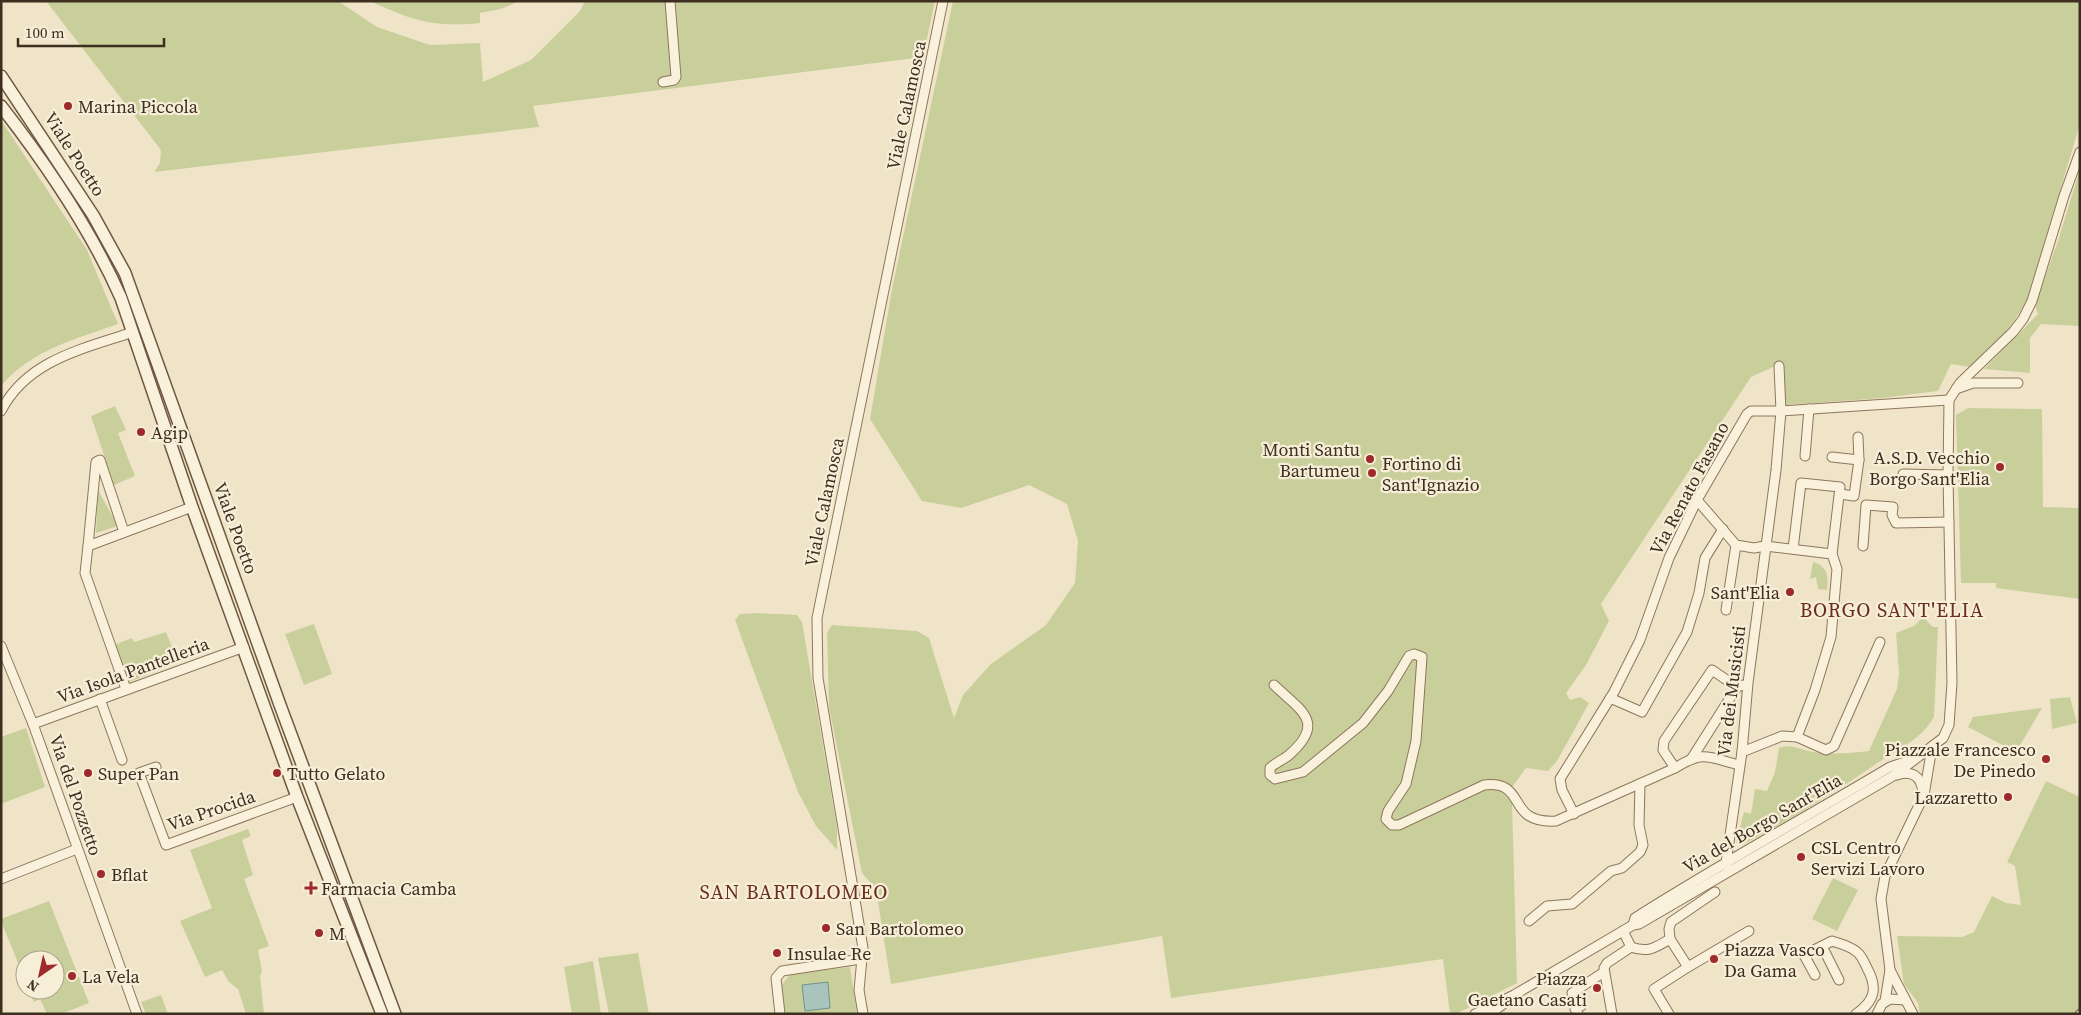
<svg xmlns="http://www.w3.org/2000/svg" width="2081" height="1015" font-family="'Source Serif 4',serif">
  <rect width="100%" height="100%" fill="#f0e4c8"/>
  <!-- green -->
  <g fill="#c9cf9b">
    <polygon points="46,1 338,1 377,27 430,45 480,43 483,82 531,60 580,11 585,1 935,1 923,57 533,106 539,127 154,172 160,163 161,150"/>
    <path d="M370 1H513L515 3 501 9 480 13V23C434 28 411 20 370 1Z"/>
    <path d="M953 1H2080V124L2028 297C2012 329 1997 344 1969 367L1951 364 1938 391 1883 398 1785 405 1783 365 1773 367 1751 377 1601 604 1609 621 1586 665 1566 693 1570 700 1580 697 1589 703 1557 761 1548 771 1526 768 1507 794 1512 801 1517 983 1456 1014H1450L1443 959 1171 998 1162 936 891 984 876 889 862 873 829 707 827 633 832 625 917 631 929 638 954 718 963 695 991 664 1046 625 1075 583 1078 541 1067 504 1029 485 961 508 922 501 870 419 892 289Z"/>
    <path d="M1 120 87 250 118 324C76 339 31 350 1 386Z"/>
    <polygon points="2080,169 2080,326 2041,324 2030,338 2030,373 1984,369 2038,314 2035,305 2058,241"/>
    <polygon points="115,406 126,430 118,433 135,476 114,485 91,416"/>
    <polygon points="1968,408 2042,409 2043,507 2080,508 2080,599 1996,588 1996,583 1961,583 1956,415"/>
    <polygon points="98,490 118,526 96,533"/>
    <path d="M1813 562C1827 566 1829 576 1827 590L1818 589 1816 577 1810 579Z"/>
    <polygon points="758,613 797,615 802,622 837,828 837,850 816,826 798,792 735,620 740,614"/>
    <path d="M1923 617 1933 627H1938L1934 717C1922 738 1902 747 1882 760 1837 791 1790 820 1742 845L1736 843 1744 812 1751 814 1755 789 1767 791 1775 772 1779 748C1792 743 1800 750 1813 752 1832 755 1850 753 1869 751L1897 689 1899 673 1896 633 1914 626Z"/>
    <polygon points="314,624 332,674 304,685 285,634"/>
    <polygon points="166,632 178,662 129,682 114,645 132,638 134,642"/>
    <polygon points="2070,697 2077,723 2052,729 2050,699"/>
    <polygon points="2042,708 2016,752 1968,727 1973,717"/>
    <polygon points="26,728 45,787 1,804 1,737"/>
    <polygon points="2046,781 2080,797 2080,1014 1920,1014 1918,1003 1904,984 1897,936 1962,937 1974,932 1992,896 2006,903 2021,905 2015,866 2007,862"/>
    <polygon points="248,829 251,836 242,840 253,875 244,879 269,946 258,950 262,971 260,976 264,1014 246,1014 238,989 229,982 222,970 205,977 180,921 212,908 190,850"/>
    <polygon points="1833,878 1858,890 1837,931 1812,919"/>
    <polygon points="49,901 89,1003 61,1014 47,1014 40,999 34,1002 29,990 55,990 55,960 25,960 25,980 1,921 1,919"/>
    <polygon points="638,953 649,1014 609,1014 598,958"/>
    <polygon points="593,961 601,1014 572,1014 564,967"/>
    <polygon points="850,967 857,1014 785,1014 781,986 790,974"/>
    <polygon points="161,995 168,1014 146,1014 141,1002"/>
  </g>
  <!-- water -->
  <polygon fill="#a9c4bc" stroke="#6f938a" points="828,982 830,1008 805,1011 802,985"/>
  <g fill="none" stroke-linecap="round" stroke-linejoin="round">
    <!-- pedestrian casing -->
    <g stroke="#8d765c" stroke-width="9">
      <polyline id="pedestrian" points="2079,1014 2080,1013"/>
    </g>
    <!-- minor casing -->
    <g stroke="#8d765c" stroke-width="11">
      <g id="minor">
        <polyline points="663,82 674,80 676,77 670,1"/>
        <polyline points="1956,389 1973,383 2018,383"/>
        <path d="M1 411C27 360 83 349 133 332"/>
        <polyline points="1805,456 1809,409"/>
        <polyline points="1832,457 1859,460"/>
        <polyline points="1903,474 1948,475"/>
        <polyline points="1840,494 1854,496 1859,460 1858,437"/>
        <polyline points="1697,500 1736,545 1754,548 1765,546 1832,554 1837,569 1831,637 1815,690 1797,737 1782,736 1742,752"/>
        <polyline points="88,546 96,462 100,460 124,532"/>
        <polyline points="1863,546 1866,505 1893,507 1892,515 1896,523 1949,522"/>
        <polyline points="1793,549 1801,483 1840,487 1832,554"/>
        <polyline points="1726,610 1736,545"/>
        <polyline points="1,646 33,724 137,1014"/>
        <path d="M1274 685C1300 710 1327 722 1289 755 1283 760 1275 763 1270 768V775L1275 779 1303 772 1363 723 1388 691 1409 656 1414 654 1422 657 1416 741 1406 784 1388 811 1386 819 1392 825H1399L1484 785C1529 780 1504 824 1556 821L1675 768C1704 750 1708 757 1739 765"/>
        <polyline points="126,689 85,573 88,546 192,507"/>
        <polyline points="1610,698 1642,712 1687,632 1699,593 1705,558 1723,529"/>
        <polyline points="100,699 122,760"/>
        <polyline points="33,724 244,647"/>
        <polyline points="1797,737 1826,750 1834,746 1880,642"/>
        <polyline points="1692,758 1737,687 1743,685"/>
        <polyline points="156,767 139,773 166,845 297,797"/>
        <polyline points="1675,768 1663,750 1664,741 1712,670 1737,687"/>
        <path d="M1897 775C1912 770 1921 776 1923 792"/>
        <polyline points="1574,814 1562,790 1560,779 1614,692 1640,640 1669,558 1697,500 1747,414 1751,411 1781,411 1949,400"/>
        <polyline points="1729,870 1726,863 1742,752 1748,683 1776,470 1781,411 1779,366"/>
        <polyline points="1,879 77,849"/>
        <polyline points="1529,921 1547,906 1572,904 1611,871 1622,868 1640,852 1643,845 1639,825 1640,784"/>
        <path d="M1633 925 1635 918C1718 865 1805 818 1890 767L1908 761"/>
        <path d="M1623 931 1631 947C1648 953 1655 948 1670 939L1688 967 1654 989 1669 1014"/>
        <polyline points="1670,939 1669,929 1671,922 1715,892"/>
        <polyline points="1822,946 1839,980"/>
        <polyline points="1688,967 1749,931"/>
        <polyline points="1890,970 1913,1014"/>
        <path d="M1815 975 1804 955 1832 941C1841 944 1850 946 1857 952 1862 956 1864 962 1867 968 1878 988 1875 1001 1856 1014"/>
        <polyline points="1885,1001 1890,970 1881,899 1885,876 1924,795 1932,747"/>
        <polyline points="780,1014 776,978 782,971 861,959"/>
        <polyline points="863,1014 859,990 863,948 818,678 817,618 943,1"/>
        <polyline points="1475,1014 1514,995 1633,925 1639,924 1893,776 1943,738 1949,725 1952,683 1948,475 1949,400 1960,383 2013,332 2023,319 2032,301 2064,196 2080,152"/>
        <polyline points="1490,1014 1506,1002"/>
        <polyline points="1578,1014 1575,1009 1581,1006 1572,993 1604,972"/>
        <polyline points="1612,1014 1604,968 1607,963 1631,947"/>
        <polyline points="1877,1014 1882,1004 1890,999 1905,1000"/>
      </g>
    </g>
    <!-- secondary casing -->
    <g stroke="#6f573f" stroke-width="14">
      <g id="secondary">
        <polyline points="1,76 93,215 125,273 280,705 395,1014"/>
        <path d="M1 106C47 165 91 230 121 298L192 507 297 797 382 1014"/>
      </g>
    </g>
    <!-- pedestrian -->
    <use href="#pedestrian" stroke="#faf1dc" stroke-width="6"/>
    <!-- minor -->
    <use href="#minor" stroke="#faf1dc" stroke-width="9"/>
    <!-- secondary -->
    <use href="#secondary" stroke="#faf1dc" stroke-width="11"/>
  </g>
  <!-- markers -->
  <g fill="#9e2a2b" stroke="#f7eed8" stroke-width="2">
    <circle cx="68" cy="106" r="5"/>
    <circle cx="141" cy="432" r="5"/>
    <circle cx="1370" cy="459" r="5"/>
    <circle cx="2000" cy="467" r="5"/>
    <circle cx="1372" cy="473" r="5"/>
    <circle cx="1790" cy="592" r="5"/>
    <circle cx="2046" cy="759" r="5"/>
    <circle cx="88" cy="773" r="5"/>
    <circle cx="277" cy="773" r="5"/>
    <circle cx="2008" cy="797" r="5"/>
    <circle cx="1801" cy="857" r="5"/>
    <circle cx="101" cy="874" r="5"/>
    <path d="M308.5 880.5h5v5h5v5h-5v5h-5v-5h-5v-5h5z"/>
    <circle cx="826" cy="928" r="5"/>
    <circle cx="319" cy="933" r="5"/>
    <circle cx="777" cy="953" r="5"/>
    <circle cx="1714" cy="959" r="5"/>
    <circle cx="72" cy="976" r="5"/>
    <circle cx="1597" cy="988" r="5"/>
  </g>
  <g text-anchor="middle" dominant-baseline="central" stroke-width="4.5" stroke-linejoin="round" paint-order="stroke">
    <!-- street labels -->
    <g font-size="18" fill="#3d2e20" stroke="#f7eed8">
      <text transform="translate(906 105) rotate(-78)">Viale Calamosca</text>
      <text transform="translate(75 154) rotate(57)">Viale Poetto</text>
      <text transform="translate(1689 488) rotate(-62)">Via Renato Fasano</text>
      <text transform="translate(824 502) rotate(-78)">Viale Calamosca</text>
      <text transform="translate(236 528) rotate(70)">Viale Poetto</text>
      <text transform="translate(133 670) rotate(-20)">Via Isola Pantelleria</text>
      <text transform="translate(1731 691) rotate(-83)">Via dei Musicisti</text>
      <text transform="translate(76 795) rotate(71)">Via del Pozzetto</text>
      <text transform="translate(211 810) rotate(-19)">Via Procida</text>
      <text transform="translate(1762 823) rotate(-30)">Via del Borgo Sant'Elia</text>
    </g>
    <!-- poi labels -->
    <g font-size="18" fill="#3d2e20" stroke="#f7eed8" text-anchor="start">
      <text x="78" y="106">Marina Piccola</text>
      <text x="151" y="432">Agip</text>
      <text x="1360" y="449" text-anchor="end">Monti Santu<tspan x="1360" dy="21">Bartumeu</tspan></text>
      <text x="1990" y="457" text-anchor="end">A.S.D. Vecchio<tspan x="1990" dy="21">Borgo Sant'Elia</tspan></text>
      <text x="1382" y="463">Fortino di<tspan x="1382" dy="21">Sant'Ignazio</tspan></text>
      <text x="1780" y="592" text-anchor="end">Sant'Elia</text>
      <text x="2036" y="749" text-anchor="end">Piazzale Francesco<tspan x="2036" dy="21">De Pinedo</tspan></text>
      <text x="98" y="773">Super Pan</text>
      <text x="287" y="773">Tutto Gelato</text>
      <text x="1998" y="797" text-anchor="end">Lazzaretto</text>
      <text x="1811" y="847">CSL Centro<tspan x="1811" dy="21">Servizi Lavoro</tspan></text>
      <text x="111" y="874">Bflat</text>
      <text x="321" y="888">Farmacia Camba</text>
      <text x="836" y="928">San Bartolomeo</text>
      <text x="329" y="933">M</text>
      <text x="1724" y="949">Piazza Vasco<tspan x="1724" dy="21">Da Gama</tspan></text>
      <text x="787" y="953">Insulae Re</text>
      <text x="82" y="976">La Vela</text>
      <text x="1587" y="978" text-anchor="end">Piazza<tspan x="1587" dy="21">Gaetano Casati</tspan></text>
    </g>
    <!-- quarter labels -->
    <g font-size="20" letter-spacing="1" fill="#6b2e1e" stroke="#f7eed8">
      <text x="1892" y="610">BORGO SANT'ELIA</text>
      <text x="794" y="892">SAN BARTOLOMEO</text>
    </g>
  </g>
  <!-- border -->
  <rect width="2081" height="1015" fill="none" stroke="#3d2e20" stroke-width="5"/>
  <!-- north arrow -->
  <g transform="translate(40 975) rotate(214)"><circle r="24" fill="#f7eed8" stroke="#ada18e"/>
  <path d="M0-4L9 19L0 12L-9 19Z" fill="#9e2a2b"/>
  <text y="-8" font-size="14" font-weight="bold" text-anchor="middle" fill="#3d2e20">N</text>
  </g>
  <!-- scale -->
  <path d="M18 38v8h146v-8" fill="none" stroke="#3d2e20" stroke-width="2.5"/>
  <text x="25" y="38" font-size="15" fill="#3d2e20" stroke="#f7eed8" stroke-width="4" paint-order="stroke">100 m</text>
</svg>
